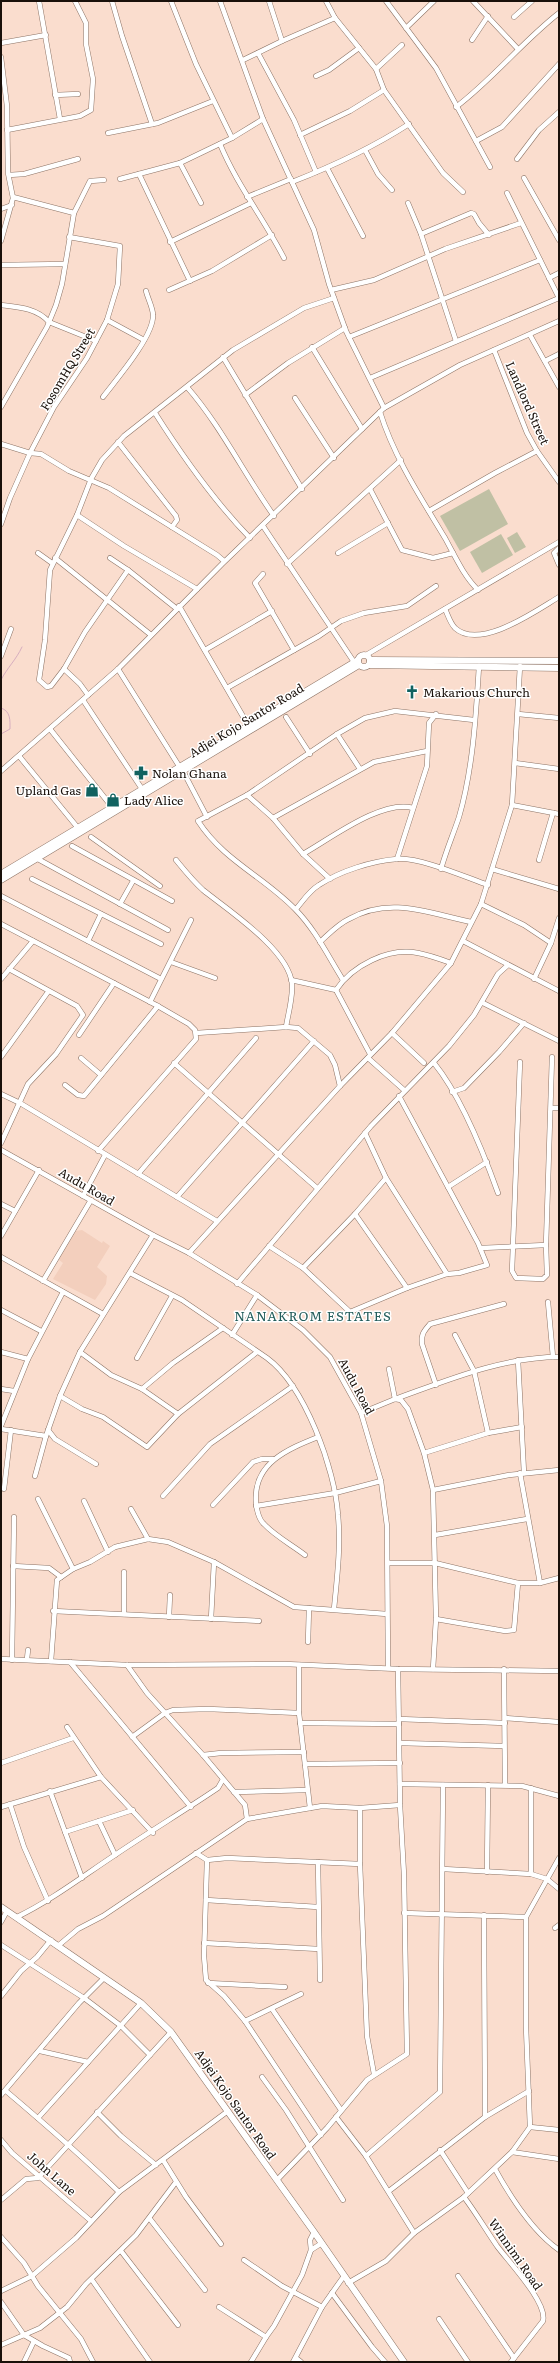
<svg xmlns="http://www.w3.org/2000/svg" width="560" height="2363" font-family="Literata,serif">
  <rect width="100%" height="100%" fill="#faddce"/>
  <!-- built -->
  <polygon fill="#f3cfbd" points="82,1230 102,1243 103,1241 110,1246 97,1267 107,1276 106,1284 95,1300 53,1279 63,1263 58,1259 76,1231"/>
  <!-- green -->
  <g fill="#c0c0a4">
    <polygon points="489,489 508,524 460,551 440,516"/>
    <polygon points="517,532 526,547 515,553 507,538"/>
    <polygon points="501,534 513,555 482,573 470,552"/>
  </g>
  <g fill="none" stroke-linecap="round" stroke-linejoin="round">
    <!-- stream -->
    <g stroke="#d7aebf" stroke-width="1">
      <path d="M1 680C7 668 16 660 22 647"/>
      <path d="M1 708C11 711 10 721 10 729L1 734"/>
    </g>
    <!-- minor casing -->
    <g stroke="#8d7466" stroke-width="5.5">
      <g id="minor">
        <polyline points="39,1 60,119"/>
        <polyline points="112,1 122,36 152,124"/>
        <polyline points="171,1 196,64 232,138"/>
        <polyline points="220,1 263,119 314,230 329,284 346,331 384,408"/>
        <polyline points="326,1 335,18 376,69 384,90 443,173 463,192"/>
        <polyline points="386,1 436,68 490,167"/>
        <polyline points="473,1 517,48"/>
        <polyline points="514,17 532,1"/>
        <polyline points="406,28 434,1"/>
        <polyline points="472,40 488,16"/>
        <polyline points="282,41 335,18"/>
        <polyline points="1,43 46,35"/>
        <polyline points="258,53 294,120 316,172"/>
        <polyline points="1,57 7,106 8,173 13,198 1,241"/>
        <polyline points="243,60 282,41 269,1"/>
        <polyline points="376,69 402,45"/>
        <polyline points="316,76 329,70 359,48"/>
        <polyline points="55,95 78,94"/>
        <path d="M456 107C493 79 522 42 559 13"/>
        <polyline points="7,130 80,116 91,110 93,79 86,44 86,23 75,1"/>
        <polyline points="108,133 158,123 213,101"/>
        <polyline points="300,135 350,111 384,90"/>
        <polyline points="476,141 502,127 559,64"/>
        <path d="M220 144C237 185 264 219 284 258"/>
        <polyline points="365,150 378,174 392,190"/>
        <polyline points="517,159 539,130 559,112"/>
        <polyline points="180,163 201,203"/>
        <polyline points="327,168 363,236"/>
        <polyline points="139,174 190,281"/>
        <polyline points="9,175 24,174 78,159"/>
        <polyline points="524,178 559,240"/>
        <polyline points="120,179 180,163 232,138 263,119"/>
        <path d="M292 182C333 166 372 148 409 124"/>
        <polyline points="507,193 559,298"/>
        <polyline points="13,197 74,213"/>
        <polyline points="247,197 291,179"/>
        <polyline points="408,203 421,234 456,341"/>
        <polyline points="1,209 12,205"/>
        <polyline points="421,234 471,213 474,214 479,223 489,235"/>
        <polyline points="170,242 251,203"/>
        <polyline points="1,265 65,264"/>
        <polyline points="549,278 559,273"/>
        <polyline points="169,290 212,271 272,235"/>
        <polyline points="331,290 374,280 445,249 521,223"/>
        <path d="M1 305C18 307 37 308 49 322L96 341"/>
        <polyline points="107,320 144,340"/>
        <polyline points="530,335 559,387"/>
        <polyline points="349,337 540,260"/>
        <polyline points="312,347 362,429"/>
        <polyline points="494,350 527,433 537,451 559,482"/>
        <polyline points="223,357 302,489"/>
        <polyline points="545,361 559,354"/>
        <polyline points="370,378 559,298"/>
        <path d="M187 387C221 426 244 474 274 516"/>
        <polyline points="245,395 288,363 345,328"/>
        <path d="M103 397C116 380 154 336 153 315 153 308 148 299 146 291"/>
        <polyline points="295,398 334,458"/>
        <polyline points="1,407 47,327 56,305 62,284 74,213 90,181 104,180"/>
        <path d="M380 412C394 457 421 498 445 538 455 556 463 575 478 590"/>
        <path d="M155 413C183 457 213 500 250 538"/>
        <polyline points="118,442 176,516 177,520 172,527"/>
        <polyline points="1,444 30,453 41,454 69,471 109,488 217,555 224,561"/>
        <polyline points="370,489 402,550 433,558 453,553"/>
        <polyline points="429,511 495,473 537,451"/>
        <polyline points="77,515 124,546 197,589"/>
        <polyline points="1,524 10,498 30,453 54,407 87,358 107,320 118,284 120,246 69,237"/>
        <polyline points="263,526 354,662"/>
        <polyline points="559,548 554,553 559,565"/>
        <polyline points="38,553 52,563"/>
        <polyline points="338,553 388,523"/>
        <polyline points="55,558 151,635"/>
        <polyline points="110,558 128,570"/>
        <polyline points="287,564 401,460"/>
        <polyline points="263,574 255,583 294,650"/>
        <polyline points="179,606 248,725"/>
        <polyline points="177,609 128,570 85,632 64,669 51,686 47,687 39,680 45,640 50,570 77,515 91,479 102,460 124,436 233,350 304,308 334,298"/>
        <path d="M445 609C448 615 450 623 455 628 480 651 537 610 559 597"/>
        <polyline points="205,650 272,611"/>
        <polyline points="366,655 559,542"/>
        <polyline points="1,656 11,629"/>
        <polyline points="64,669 80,684 88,695"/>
        <polyline points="118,669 179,766"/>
        <polyline points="227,688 319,636 341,621 364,613 407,606 436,586"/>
        <polyline points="83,700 142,789"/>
        <polyline points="518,714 559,718"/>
        <polyline points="286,717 310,754"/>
        <polyline points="50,729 112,807"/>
        <polyline points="337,734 360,769"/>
        <polyline points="19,756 78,828"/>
        <polyline points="515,763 559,769"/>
        <polyline points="1,771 118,669 222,564 384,408 460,365 559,321"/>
        <polyline points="183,771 207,817"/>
        <polyline points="247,795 273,818 303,854 330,879"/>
        <polyline points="512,805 559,814"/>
        <polyline points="273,818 374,762 427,751"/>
        <polyline points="91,837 160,886"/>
        <polyline points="72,846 172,901"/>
        <path d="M303 854C330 839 382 799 413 808"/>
        <polyline points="36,858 168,930"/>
        <polyline points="397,859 427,766 429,723 436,714"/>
        <path d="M176 860C185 871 193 881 203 890 228 910 289 950 292 984 293 998 288 1014 286 1027"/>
        <polyline points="539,860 553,813"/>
        <path d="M441 869C446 851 453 835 459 817 473 769 476 715 479 666"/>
        <polyline points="492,869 559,889"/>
        <polyline points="32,879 161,944"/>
        <polyline points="1,896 161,979"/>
        <polyline points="120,904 133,881"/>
        <polyline points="481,904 524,925 551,943 534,979"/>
        <path d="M296 909C303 901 309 891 319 885 340 871 372 861 397 859 420 857 465 877 488 885"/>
        <polyline points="1,924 156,1005 189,1024 195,1030 196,1039 98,1151"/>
        <polyline points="88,941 101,914"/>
        <polyline points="463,941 559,991"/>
        <path d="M320 942C329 934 338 924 349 919 390 896 428 913 471 922"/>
        <polyline points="551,943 559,918"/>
        <polyline points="171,962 215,978"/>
        <polyline points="1,979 33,941"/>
        <polyline points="291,980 336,990 370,1054"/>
        <path d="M343 980C328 956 315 929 295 909 263 876 224 861 198 821L247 795 337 734 365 718 395 711 474 720"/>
        <path d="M336 990C352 966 388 947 418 953 429 955 440 959 451 963"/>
        <polyline points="150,1002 191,920"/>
        <polyline points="483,1003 559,1041"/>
        <polyline points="196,1033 286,1027 298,1028 330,1055 335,1065 340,1086"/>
        <polyline points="392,1033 424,1063"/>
        <polyline points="79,1035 114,983"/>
        <polyline points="1,1057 48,992"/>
        <polyline points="81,1058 101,1075"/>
        <polyline points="368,1058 404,1090"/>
        <polyline points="520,1062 512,1271 516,1278 543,1279 547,1275 546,1245 552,1057"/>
        <polyline points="174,1063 317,1188"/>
        <path d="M434 1063C460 1095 484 1154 498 1193"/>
        <polyline points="65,1085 78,1095 84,1096 158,1006"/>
        <polyline points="452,1092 464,1088 499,1052 524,1023"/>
        <polyline points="1,1094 20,1103 217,1221"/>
        <polyline points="551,1108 559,1108"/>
        <polyline points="365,1133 386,1178 447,1274"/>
        <polyline points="1,1143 28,1084 56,1054 83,1015 77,1006 9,969"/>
        <polyline points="1,1150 153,1235 189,1253 257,1295 303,1330 330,1357 361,1413 381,1481 387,1526 388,1668"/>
        <polyline points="138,1174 256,1038"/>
        <polyline points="448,1187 487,1162"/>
        <polyline points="83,1196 105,1155"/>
        <polyline points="177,1197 314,1041"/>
        <polyline points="1,1204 15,1211"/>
        <polyline points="355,1214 407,1288"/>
        <polyline points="1,1236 39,1170"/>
        <polyline points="269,1246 303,1268 350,1312 407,1288 447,1274 459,1273 487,1265 478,1243 399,1096"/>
        <polyline points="481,1248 546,1245"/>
        <polyline points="189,1253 340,1086 392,1033 451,963 481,904 512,805 520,666"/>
        <polyline points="1,1257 103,1314"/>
        <polyline points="303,1268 355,1214 386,1178"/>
        <path d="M130 1273 182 1300 267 1358C305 1386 335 1469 338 1515 341 1547 337 1578 334 1609"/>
        <polyline points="43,1281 91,1200"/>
        <polyline points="237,1284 371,1126 449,1046 474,1015 498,974 508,965"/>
        <polyline points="548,1302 553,1357"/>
        <polyline points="1,1310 41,1331"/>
        <polyline points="232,1335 257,1295"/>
        <polyline points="455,1335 474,1371 488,1433"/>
        <polyline points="1,1352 28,1359"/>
        <polyline points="80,1352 111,1375 142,1389 178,1414"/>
        <polyline points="137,1358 172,1296"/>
        <polyline points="518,1360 524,1473"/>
        <path d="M389 1369 395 1399C448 1380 502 1357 559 1357"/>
        <path d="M436 1385 422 1344C421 1334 424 1331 430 1324L504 1304"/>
        <polyline points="1,1389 14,1391"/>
        <polyline points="142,1389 173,1363 223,1328"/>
        <polyline points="60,1396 82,1409 103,1417 147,1447 178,1414 257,1352"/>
        <polyline points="361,1413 395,1399 401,1400 408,1409 424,1453 433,1490 436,1619 433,1669"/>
        <polyline points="1,1426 28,1359 63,1292"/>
        <polyline points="1,1429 46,1436 60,1396 80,1352 153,1235"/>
        <polyline points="48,1430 55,1439 96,1464"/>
        <polyline points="424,1453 488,1433 522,1427"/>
        <polyline points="520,1473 540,1583"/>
        <polyline points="35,1476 46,1436"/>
        <polyline points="4,1489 11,1430"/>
        <polyline points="433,1490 509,1475 559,1470"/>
        <polyline points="163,1496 210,1444 293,1386"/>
        <polyline points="38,1499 73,1569"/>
        <polyline points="84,1501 108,1552"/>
        <polyline points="213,1505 253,1462 262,1459 273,1459"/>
        <polyline points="256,1506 335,1493 381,1481"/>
        <polyline points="131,1509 148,1539"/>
        <polyline points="435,1535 527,1519"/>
        <path d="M305 1555C292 1545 275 1536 264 1524 259 1520 256 1508 256 1502 253 1463 288 1449 318 1437"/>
        <polyline points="388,1563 435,1563 518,1583 540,1583 559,1578"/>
        <polyline points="13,1566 49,1568 61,1577"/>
        <polyline points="124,1572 124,1614"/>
        <polyline points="53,1611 259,1621"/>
        <polyline points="169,1617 170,1595"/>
        <polyline points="211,1619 214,1562"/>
        <polyline points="436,1619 505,1631 514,1630 518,1583"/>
        <polyline points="308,1642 309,1608"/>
        <polyline points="1,1659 127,1665 285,1664 398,1669 559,1671"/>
        <polyline points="27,1659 28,1650"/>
        <polyline points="12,1660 14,1517"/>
        <polyline points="51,1661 57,1580 73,1569 90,1562 115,1547 148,1539 168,1542 214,1562 294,1607 387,1614"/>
        <polyline points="70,1662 191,1807"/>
        <polyline points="127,1665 147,1693 203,1755 245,1805 247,1819"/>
        <polyline points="299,1665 299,1713 310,1808"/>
        <polyline points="504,1669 505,1785"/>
        <polyline points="505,1718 559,1722"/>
        <polyline points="399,1719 505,1723"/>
        <polyline points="300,1723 399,1724"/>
        <polyline points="67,1727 101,1777 153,1833"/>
        <polyline points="132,1737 165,1713 173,1710 208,1709 299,1713"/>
        <polyline points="400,1743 504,1746"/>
        <polyline points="203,1755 221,1753 304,1752"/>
        <polyline points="1,1763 73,1738"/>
        <polyline points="305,1764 400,1763"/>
        <polyline points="400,1784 522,1786 559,1796"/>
        <polyline points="50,1791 82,1878"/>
        <polyline points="234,1792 307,1790"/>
        <polyline points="10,1804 24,1847 48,1901"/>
        <polyline points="1,1807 101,1777"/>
        <polyline points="360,1808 360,1864 367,2036 374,2074"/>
        <polyline points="99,1821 115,1855"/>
        <polyline points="65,1832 133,1810"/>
        <polyline points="196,1853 207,1860 227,1858 360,1864"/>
        <polyline points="207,1860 204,1956 206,1980 224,1996 245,2021 321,2135"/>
        <polyline points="318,1862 320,1980"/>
        <polyline points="443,1869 531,1874 547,1879 559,1889"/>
        <polyline points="487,1872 488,1785"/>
        <polyline points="531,1874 531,1788"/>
        <polyline points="206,1900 318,1907"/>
        <polyline points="404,1913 526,1917"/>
        <path d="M17 1917C52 1900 83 1876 115 1855 149 1832 184 1811 218 1788L222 1781"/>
        <polyline points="1,1922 7,1911"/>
        <polyline points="555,1928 559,1925"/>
        <polyline points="204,1943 319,1949"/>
        <polyline points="1,1945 84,1998 121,2026 150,2055"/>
        <polyline points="59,1945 78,1929 103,1916 247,1819 322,1806 360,1808 400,1805"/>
        <polyline points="208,1983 285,1987"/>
        <polyline points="1,1996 21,1971 37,1957 51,1940"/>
        <polyline points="272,2009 341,2110"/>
        <polyline points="245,2021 301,1994"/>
        <polyline points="40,2051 88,2062"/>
        <polyline points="262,2077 286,2110 343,2200"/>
        <path d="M6 2091C45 2124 83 2157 119 2192"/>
        <polyline points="1,2095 79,2003 104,1978"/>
        <polyline points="97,2112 121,2136 156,2165"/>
        <polyline points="336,2117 366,2156 414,2233"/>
        <polyline points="485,2117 529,2091"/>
        <polyline points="38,2118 141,2003"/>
        <polyline points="530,2127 559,2130"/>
        <polyline points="1,2140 12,2153 91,2221"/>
        <polyline points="440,2150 468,2193"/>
        <polyline points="512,2152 559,2159"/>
        <polyline points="366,2156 440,2092 443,1785"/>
        <polyline points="163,2160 186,2197 221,2244"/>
        <path d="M495 2169C511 2198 532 2231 559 2250"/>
        <polyline points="277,2180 327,2128 367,2080 407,2054 404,1875 400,1805 398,1669"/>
        <polyline points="389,2191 485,2117 484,1915"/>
        <path d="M464 2197C476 2213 486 2230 497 2246 508 2261 548 2303 543 2321L511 2362"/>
        <polyline points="1,2200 26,2179 38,2178 171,2032"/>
        <polyline points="150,2219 205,2290"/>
        <polyline points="1,2237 24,2263 38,2286 81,2339 93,2362"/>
        <polyline points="311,2250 322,2243"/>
        <polyline points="121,2251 178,2325"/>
        <polyline points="244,2260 282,2286 322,2307"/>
        <polyline points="458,2276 514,2358"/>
        <polyline points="92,2280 150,2362"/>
        <polyline points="348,2283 386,2261 414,2233 464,2197 512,2152 530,2127 526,2027 526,1917 559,1858"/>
        <polyline points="1,2291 32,2276 76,2238 119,2192 228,2111"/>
        <polyline points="332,2293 372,2347 385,2362"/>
        <polyline points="1,2302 24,2335 43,2346 69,2358 70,2362"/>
        <polyline points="219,2307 266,2337 274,2326 302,2275 311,2250 310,2240 314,2232"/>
        <polyline points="439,2319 468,2362"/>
        <polyline points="1,2345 40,2328 67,2307 86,2284 136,2235 176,2182"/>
        <polyline points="296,2358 301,2362"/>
        <polyline points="24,2362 34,2341"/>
        <polyline points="251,2362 266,2337"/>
        <polyline points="293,2362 322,2307 344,2276"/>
      </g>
    </g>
    <!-- tertiary casing -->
    <g stroke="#8d7466" stroke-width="7">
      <g id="tertiary">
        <circle cx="364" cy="661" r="6"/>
        <polyline points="370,660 559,661"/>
        <polyline points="369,665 559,668"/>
        <polyline points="1,874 358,660"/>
        <polyline points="1,880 359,665"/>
        <polyline points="1,1907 141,2003 171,2032 314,2232 404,2362"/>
      </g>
    </g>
    <!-- minor -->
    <use href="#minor" stroke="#fff" stroke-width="4.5"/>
    <!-- tertiary -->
    <use href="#tertiary" stroke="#fff" stroke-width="6"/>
  </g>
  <!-- icons -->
  <defs>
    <g id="church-bare" transform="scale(1.08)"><path d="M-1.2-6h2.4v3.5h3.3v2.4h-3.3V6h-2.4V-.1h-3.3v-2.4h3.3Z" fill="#116260" stroke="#fff" stroke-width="2.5" paint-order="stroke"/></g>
    <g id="pharmacy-bare" transform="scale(1.08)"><path d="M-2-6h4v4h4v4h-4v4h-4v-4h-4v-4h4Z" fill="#116260" stroke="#fff" stroke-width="2.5" paint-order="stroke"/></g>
    <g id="shop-bare" transform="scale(1.08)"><path d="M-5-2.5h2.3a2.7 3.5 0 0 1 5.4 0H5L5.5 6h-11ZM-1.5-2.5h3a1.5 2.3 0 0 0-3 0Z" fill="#116260" stroke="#fff" stroke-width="2.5" paint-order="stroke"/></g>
  </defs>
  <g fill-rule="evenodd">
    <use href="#church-bare" x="412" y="692"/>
    <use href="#pharmacy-bare" x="141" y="773"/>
    <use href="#shop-bare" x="92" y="790"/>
    <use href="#shop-bare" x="113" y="800"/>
  </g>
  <g text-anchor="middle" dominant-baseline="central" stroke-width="3" stroke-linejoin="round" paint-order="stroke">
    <!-- street labels -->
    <g font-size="12" fill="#19100a" stroke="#fff">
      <text transform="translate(67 369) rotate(-59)">FosomHQ Street</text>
      <text transform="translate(528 403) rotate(66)">Landlord Street</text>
      <text transform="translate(246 720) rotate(-31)">Adjei Kojo Santor Road</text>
      <text transform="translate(87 1186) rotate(30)">Audu Road</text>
      <text transform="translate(357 1386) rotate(62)">Audu Road</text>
      <text transform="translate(236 2104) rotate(55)">Adjei Kojo Santor Road</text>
      <text transform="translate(52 2173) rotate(41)">John Lane</text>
      <text transform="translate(516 2254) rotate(55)">Winnimi Road</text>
    </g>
    <!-- poi labels -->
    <g font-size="12" fill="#19100a" stroke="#fff" text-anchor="start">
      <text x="423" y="692">Makarious Church</text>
      <text x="152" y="773">Nolan Ghana</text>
      <text x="81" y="790" text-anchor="end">Upland Gas</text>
      <text x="124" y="800">Lady Alice</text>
    </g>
    <!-- neighbourhood labels -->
    <g font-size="13" letter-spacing="1" fill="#245e5c" stroke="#fff">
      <text x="313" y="1315">NANAKROM ESTATES</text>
    </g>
  </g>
  <!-- border -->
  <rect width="560" height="2363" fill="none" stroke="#19100a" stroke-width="4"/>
</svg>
